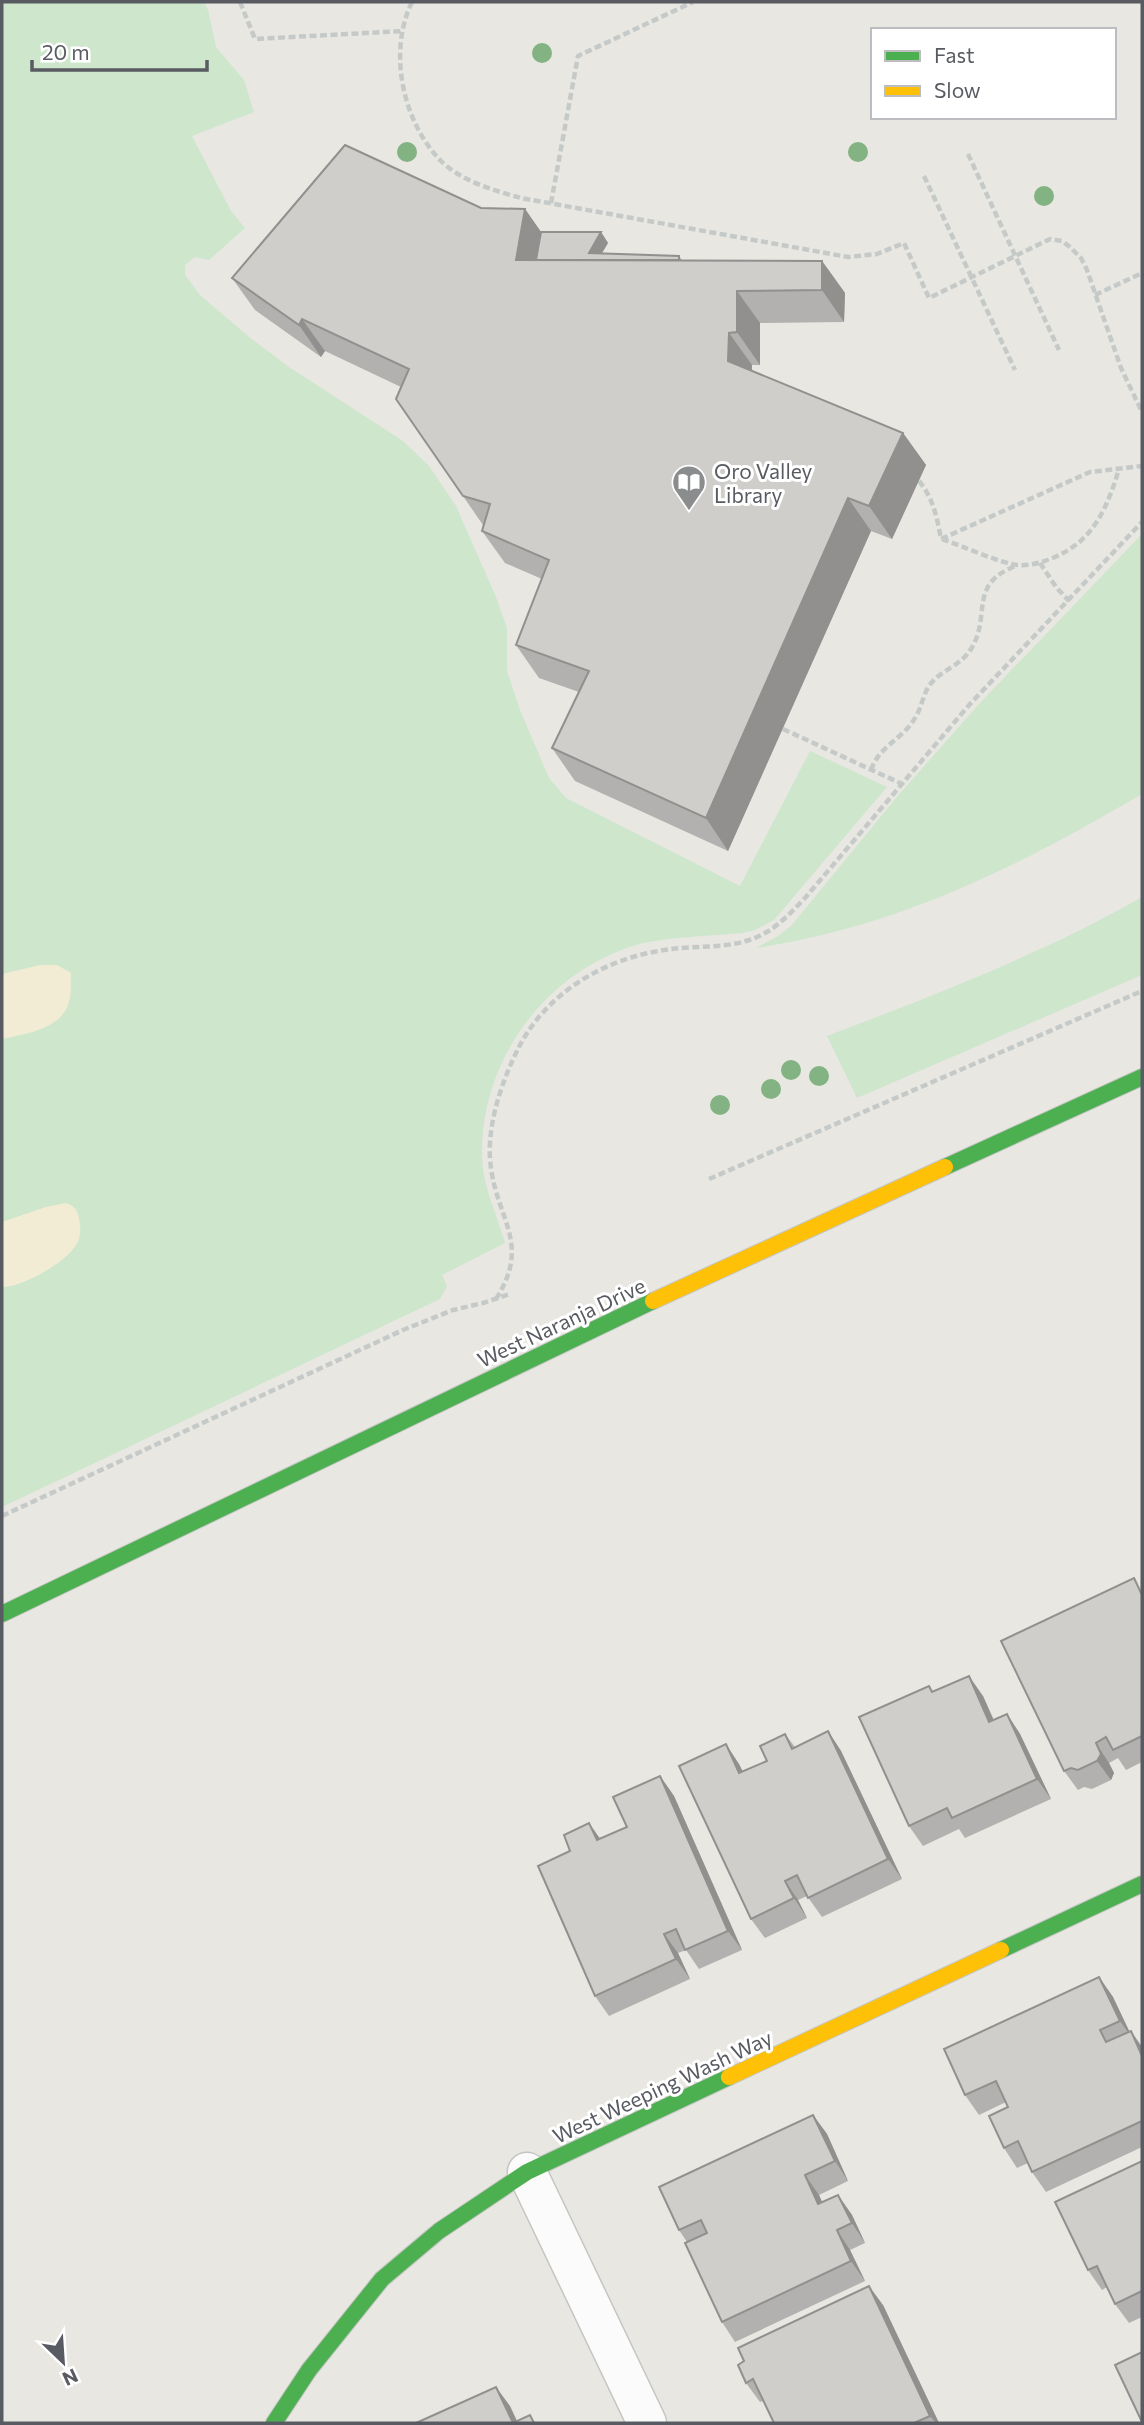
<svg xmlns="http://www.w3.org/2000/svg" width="1144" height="2425" font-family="Commissioner,sans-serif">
  <rect width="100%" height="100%" fill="#e8e7e2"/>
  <!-- green -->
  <g fill="#cee6cc">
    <path d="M2 2H204L208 10 216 47 244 80 254 112 192 136 231 211 245 228 209 260 195 257 185 265V275L200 295 249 337 289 367 403 441 429 466 456 506 496 597 507 628V671L520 710 549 778 566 798 740 886 810 751 887 787 774 920 755 930 742 933C712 936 664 937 636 945 545 973 481 1059 482 1155 482 1185 497 1214 505 1243L442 1275 447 1286 440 1299 2 1507Z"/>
    <path d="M1142 534V794C1017 867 901 926 756 948L778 936 791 926 896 798 979 704Z"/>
    <path d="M1142 897V975L857 1098 827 1036C935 995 1042 954 1142 897Z"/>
  </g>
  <!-- sand -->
  <g fill="#f3ecd4">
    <path d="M40 965H57L71 973C70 982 72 993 69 1002 62 1029 25 1034 2 1039V974Z"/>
    <path d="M66 1203C74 1206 78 1210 79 1219 81 1228 81 1237 76 1245 65 1263 23 1287 2 1287V1222L46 1207Z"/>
  </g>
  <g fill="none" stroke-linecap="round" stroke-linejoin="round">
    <!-- street casing -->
    <g stroke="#c5c5c4" stroke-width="41">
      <polyline id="street" points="527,2172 647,2423"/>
    </g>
    <!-- fast casing -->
    <g stroke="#c5c6c5" stroke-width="18">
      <g id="fast">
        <polyline points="945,1167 1142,1077"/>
        <polyline points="2,1614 653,1301"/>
        <polyline points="1001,1950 1142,1884"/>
        <polyline points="274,2423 309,2370 382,2279 439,2231 527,2172 729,2077"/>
      </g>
    </g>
    <!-- slow casing -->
    <g stroke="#c5c6c5" stroke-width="18">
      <g id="slow">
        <polyline points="653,1301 945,1167"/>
        <polyline points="729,2077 1001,1950"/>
      </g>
    </g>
    <!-- path -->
    <g stroke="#c5cac8" stroke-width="4.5" stroke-dasharray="7 3.5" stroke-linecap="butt">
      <polyline points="240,2 255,39 403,31"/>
      <path d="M412 2C388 51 402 119 439 159 460 181 493 190 521 198L848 257 877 254 904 243 929 298 1050 239 1062 241 1070 247 1081 258 1087 270 1121 368 1142 412"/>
      <polyline points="968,154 1059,350"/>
      <polyline points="924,176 1015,370"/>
      <polyline points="551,203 578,56 693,2"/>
      <polyline points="1095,295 1142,273"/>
      <path d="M919 481C933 498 937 517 941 539L1090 472 1142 466"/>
      <path d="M942 539C960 545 1002 564 1018 565 1031 566 1043 562 1055 557 1094 540 1107 508 1119 469"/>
      <polyline points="1040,563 1056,587 1069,601"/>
      <polyline points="783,729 900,783"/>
      <path d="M871 770C879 746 903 739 915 718 923 706 923 690 934 680 945 669 962 664 971 649 992 616 967 584 1016 566"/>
      <polyline points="709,1179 1142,991"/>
      <path d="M496 1299C531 1244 498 1221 491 1168 485 1128 502 1080 520 1045 550 989 610 956 672 949 695 946 723 948 746 941 771 934 787 917 805 898L970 704 1142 522"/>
      <polyline points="2,1516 403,1330 453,1310 483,1303 510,1294"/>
    </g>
    <!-- street -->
    <use href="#street" stroke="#fcfbfb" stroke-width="38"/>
    <!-- fast -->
    <use href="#fast" stroke="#4caf50" stroke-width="16"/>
    <!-- slow -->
    <use href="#slow" stroke="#ffc107" stroke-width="16"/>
  </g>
  <!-- trees -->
  <g fill="#83b283">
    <circle cx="542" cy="53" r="10"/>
    <circle cx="407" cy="152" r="10"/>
    <circle cx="858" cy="152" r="10"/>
    <circle cx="1044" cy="196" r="10"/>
    <circle cx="791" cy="1070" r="10"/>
    <circle cx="819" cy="1076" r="10"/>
    <circle cx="771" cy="1089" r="10"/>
    <circle cx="720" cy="1105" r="10"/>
  </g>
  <!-- wall -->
  <g fill="#b2b1af">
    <polygon points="481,208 525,209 541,232 601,232 608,243 602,253 679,256 682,260 822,261 845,293 844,322 760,323 760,365 752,365 752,371 903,433 926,465 892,539 871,531 728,851 575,781 552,748 579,692 539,678 516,645 542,579 505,563 482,531 483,525 396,399 401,387 325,351 321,357 255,310 232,278"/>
    <polygon points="1142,1590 1142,1762 1126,1770 1118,1758 1109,1763 1114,1773 1111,1780 1092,1789 1084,1787 1078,1790 1064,1771"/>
    <polygon points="929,1686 933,1692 983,1696 994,1720 1007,1714 1020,1734 1051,1799 965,1838 959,1829 923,1846 909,1826"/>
    <polygon points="828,1731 841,1751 902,1879 822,1917 807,1896 798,1900 807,1918 765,1938 751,1919 739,1764 743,1772 767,1761 785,1734 795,1747"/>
    <polygon points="660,1776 674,1796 742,1950 699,1969 686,1950 678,1953 690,1979 609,2016 595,1996 570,1851 589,1823 600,1839 627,1827"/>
    <polygon points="1099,1977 1113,1997 1129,2032 1142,2047 1142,2147 1046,2192 1032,2172 1028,2163 1017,2168 1004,2148 1008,2107 1006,2102 979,2115 965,2095"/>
    <polygon points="813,2115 827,2134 848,2181 819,2195 822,2203 838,2195 852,2215 865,2243 850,2250 865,2281 735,2342 722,2322 687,2242 679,2230"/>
    <polygon points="1142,2161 1142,2317 1129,2323 1115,2304 1107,2287 1102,2290 1088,2270"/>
    <polygon points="883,2305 939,2423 774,2423 763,2401 760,2402 746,2383"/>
  </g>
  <!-- shaded-wall -->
  <g fill="#91908e">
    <polygon points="525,209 548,242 541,282 516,260"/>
    <polygon points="601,232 608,243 596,263 589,253"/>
    <polygon points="822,261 845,293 844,322 822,290"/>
    <polygon points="737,291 760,323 760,365 737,332"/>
    <polygon points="302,319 325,351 321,357 299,325"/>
    <polygon points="729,333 752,365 751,394 728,361"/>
    <polygon points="903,433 926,465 892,539 869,506"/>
    <polygon points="848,498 871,531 728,851 706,818"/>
    <polygon points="969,1676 983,1696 1003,1742 989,1722"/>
    <polygon points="1007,1714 1020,1734 1051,1799 1037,1779"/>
    <polygon points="828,1731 841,1751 902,1879 888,1859"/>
    <polygon points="1096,1743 1109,1763 1114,1773 1111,1780 1097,1761"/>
    <polygon points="726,1744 739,1764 753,1793 739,1773"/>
    <polygon points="660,1776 674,1796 742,1950 728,1931"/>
    <polygon points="589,1823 603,1843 597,1840"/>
    <polygon points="785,1881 798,1900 807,1918 794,1898"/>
    <polygon points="664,1934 678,1953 690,1979 676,1959"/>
    <polygon points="1099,1977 1113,1997 1134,2041 1120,2021"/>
    <polygon points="1131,2031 1142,2047 1142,2056"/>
    <polygon points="813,2115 827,2134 848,2181 835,2161"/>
    <polygon points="805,2175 819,2195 832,2224 818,2204"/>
    <polygon points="838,2195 852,2215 865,2243 852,2223"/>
    <polygon points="837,2230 850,2250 865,2281 851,2261"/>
    <polygon points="869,2286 883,2305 939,2423 936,2423 930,2416"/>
    <polygon points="496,2387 510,2406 518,2423 513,2423"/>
  </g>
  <!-- building -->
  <g fill="#cfcecb" stroke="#91908e" stroke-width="2">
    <polygon points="345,145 481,208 525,209 516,260 822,261 822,290 737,291 737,332 729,333 728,361 903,433 869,506 848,498 706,818 552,748 589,671 516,645 549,560 482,531 490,504 463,496 396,399 409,369 302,319 299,325 232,278"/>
    <polygon points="541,232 601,232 589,253 679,256 679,260 536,260"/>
    <polygon points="1134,1578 1142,1595 1142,1736 1113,1750 1106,1737 1096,1743 1101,1754 1097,1761 1078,1770 1071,1768 1064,1771 1001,1641"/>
    <polygon points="969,1676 989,1722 1007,1714 1037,1779 952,1818 947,1808 909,1826 859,1717 929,1686 932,1692"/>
    <polygon points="828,1731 888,1859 808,1898 797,1875 785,1881 794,1898 751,1919 679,1766 726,1744 739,1773 767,1761 760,1746 785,1734 792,1749"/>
    <polygon points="660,1776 728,1931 685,1950 676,1929 664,1934 676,1959 595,1996 538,1866 570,1851 564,1835 589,1823 597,1840 627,1827 613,1797"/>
    <polygon points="1099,1977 1120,2021 1100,2030 1106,2042 1131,2031 1142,2056 1142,2121 1032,2172 1018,2141 1004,2148 989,2116 1008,2107 996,2081 965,2095 944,2049"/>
    <polygon points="813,2115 835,2161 805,2175 818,2204 838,2195 852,2223 837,2230 851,2261 722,2322 685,2243 707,2233 701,2220 679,2230 659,2187"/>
    <polygon points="1142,2161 1142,2291 1115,2304 1097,2266 1088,2270 1055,2202"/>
    <polygon points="869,2286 930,2416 914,2423 774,2423 753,2379 746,2383 738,2365 744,2361 738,2348"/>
    <polygon points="1142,2352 1142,2422 1115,2365"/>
    <polygon points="496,2387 513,2423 530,2415 534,2423 416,2423"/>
  </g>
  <!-- icons -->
  <defs>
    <g id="library-pin" transform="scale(1.75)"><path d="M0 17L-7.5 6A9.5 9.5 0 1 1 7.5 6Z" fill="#8a8c8e" stroke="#fff"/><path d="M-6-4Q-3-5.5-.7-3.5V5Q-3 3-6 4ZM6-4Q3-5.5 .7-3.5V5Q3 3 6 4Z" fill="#fff"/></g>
  </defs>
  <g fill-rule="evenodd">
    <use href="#library-pin" x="689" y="482"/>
  </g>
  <g text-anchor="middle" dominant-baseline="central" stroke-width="6" stroke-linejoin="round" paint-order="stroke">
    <!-- poi labels -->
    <g font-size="21" fill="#585b61" stroke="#fff" text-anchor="start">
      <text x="714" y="470">Oro Valley<tspan x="714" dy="24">Library</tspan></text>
    </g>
    <!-- street labels -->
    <g font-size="21" fill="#585b61" stroke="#fff">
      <text transform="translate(561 1322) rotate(-25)">West Naranja Drive</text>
      <text transform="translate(662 2086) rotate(-25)">West Weeping Wash Way</text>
    </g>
  </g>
  <!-- border -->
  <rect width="1144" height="2425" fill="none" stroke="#585b61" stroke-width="7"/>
  <!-- legend -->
  <rect x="871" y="28" width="245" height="91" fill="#ffffff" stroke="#bcbdc0" stroke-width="2"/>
  <rect x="885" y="51" width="35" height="10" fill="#4caf50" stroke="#bcbdc0" stroke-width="2"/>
  <text x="934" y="63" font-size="21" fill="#585b61">Fast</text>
  <rect x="885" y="86" width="35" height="10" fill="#ffc107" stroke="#bcbdc0" stroke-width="2"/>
  <text x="934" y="98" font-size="21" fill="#585b61">Slow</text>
  <!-- north arrow -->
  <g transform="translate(63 2362) rotate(155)" stroke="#ffffff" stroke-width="5" paint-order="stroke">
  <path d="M0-5L12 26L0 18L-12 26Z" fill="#585b61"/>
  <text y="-10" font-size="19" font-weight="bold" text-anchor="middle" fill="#585b61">N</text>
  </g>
  <!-- scale -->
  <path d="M32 60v10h175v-10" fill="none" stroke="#585b61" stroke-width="3.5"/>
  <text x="42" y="60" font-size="21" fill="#585b61" stroke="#ffffff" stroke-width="5" paint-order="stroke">20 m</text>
</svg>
